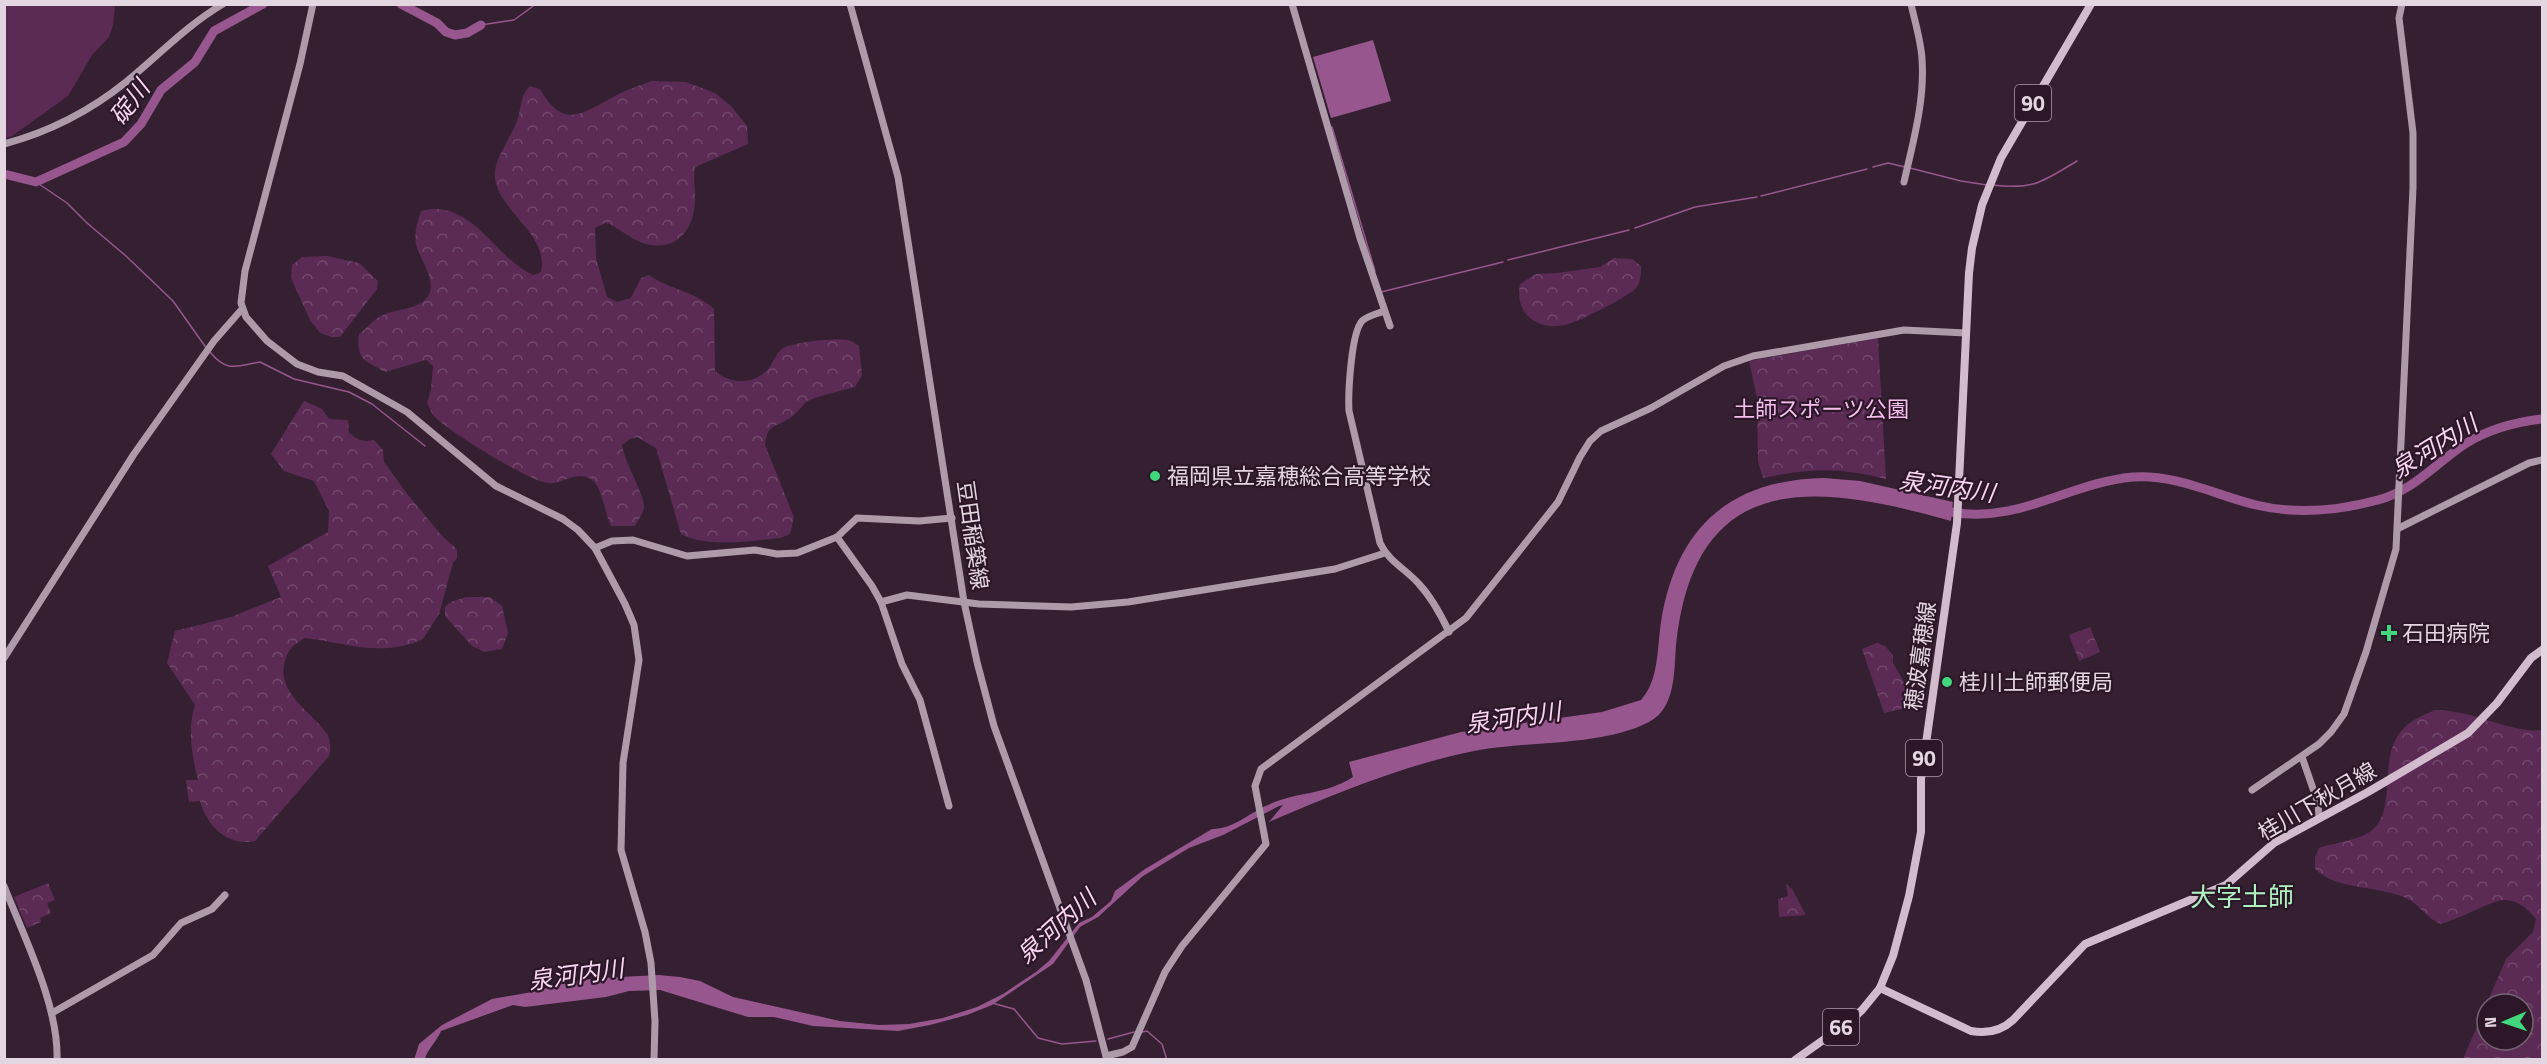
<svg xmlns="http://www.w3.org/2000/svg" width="2547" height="1064" font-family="'Titillium Web','Noto Sans JP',sans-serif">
  <defs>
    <pattern id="forest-crowns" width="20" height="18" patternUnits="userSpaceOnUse" patternTransform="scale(1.5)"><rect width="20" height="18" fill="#5b2b55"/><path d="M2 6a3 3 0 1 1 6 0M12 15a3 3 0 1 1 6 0" fill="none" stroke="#72496d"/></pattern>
  </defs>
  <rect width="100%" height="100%" fill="#352032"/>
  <!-- grass -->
  <polygon fill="#5b2b55" points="5,4 115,4 113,26 109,37 92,55 68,96 12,136 5,138"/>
  <!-- forest -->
  <g fill="url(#forest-crowns)" fill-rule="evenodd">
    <path d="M651 81 686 82 715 93 731 106 747 126 748 144 695 167C693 179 695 184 695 195 696 225 680 252 646 244 634 241 621 230 610 224L605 223 595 228 596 258 607 297 617 302 631 298 641 278 649 275C670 290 695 291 714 309L715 371C731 385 755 385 769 368 773 363 776 353 782 349 790 342 842 337 851 341 854 342 856 345 859 346L862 375 855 387C842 391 814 396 805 403 799 409 796 415 788 419 773 429 768 423 765 445L794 517 790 534 780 538C751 541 707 548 681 534L656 448 637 437 630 439 622 445C624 462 646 497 644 508 643 514 638 520 635 526H611C605 514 602 487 592 480 577 469 563 485 548 483 530 482 446 430 433 415 431 412 429 406 427 403L431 390 433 366 426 360 385 372C365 360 356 361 359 334 366 329 373 320 381 316 394 309 414 310 425 300 440 286 422 262 417 248 413 235 417 223 421 211 472 198 492 256 533 275L541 272C550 231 491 208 495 171 497 156 510 138 516 124 522 110 519 97 530 86L540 89C564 131 583 113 617 95 627 89 640 86 651 81Z"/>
    <polygon points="327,256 359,263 378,281 377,289 340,337 331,337 320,333 310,320 291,278 292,265 302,257"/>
    <path d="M1614 258 1632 259 1641 266C1641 274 1641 283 1635 289 1627 297 1577 323 1565 325 1537 331 1514 313 1520 284L1536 274 1558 273 1600 267Z"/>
    <path d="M1878 338 1886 479C1839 467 1810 468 1763 478L1758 461 1757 398 1749 361Z"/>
    <path d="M304 401 322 409 329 419 348 420 349 433C358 440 363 443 374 440L383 450 384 462 408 495 442 536 457 549V558L453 563 439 614 423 639C381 658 348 643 305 638 294 644 288 649 285 661 275 693 313 712 327 734 331 741 331 749 329 756L255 841C229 847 207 827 200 801L189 802 186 780H198C192 755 187 730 195 705L167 663 175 631 231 617 281 597 268 566 328 532 329 511 314 481 284 471 271 454Z"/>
    <polygon points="466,597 490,597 502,606 508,633 502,649 484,652 472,646 445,616 445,607 451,602"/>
    <polygon points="2090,627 2100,652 2079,661 2069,635"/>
    <polygon points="1877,643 1885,646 1893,655 1893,663 1905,684 1906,708 1884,713 1862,649"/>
    <path d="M2435 710C2470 709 2513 734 2542 730V1059H2463L2506 959 2533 932 2536 919C2529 910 2517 899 2504 900 2493 900 2457 920 2441 924 2427 919 2421 906 2408 899 2380 885 2338 891 2315 869V857L2319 848C2333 843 2360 840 2371 831 2399 810 2376 757 2403 729 2412 720 2423 715 2435 710ZM2487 1004H2523V1040H2487Z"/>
    <polygon points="48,883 55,900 47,903 51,913 40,918 41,922 27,928 14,897"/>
    <polygon points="1786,884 1792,889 1806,915 1779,917 1778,899 1788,896"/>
  </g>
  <!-- water -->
  <g fill="#97568e">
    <polygon points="1373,40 1391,101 1331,118 1313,57"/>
    <path d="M1824 478 1860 481 1953 502 1951 521C1816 483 1695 467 1676 645 1674 671 1676 708 1649 722 1603 746 1531 741 1479 750 1406 764 1337 793 1269 822L1283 805 1279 806 1223 835 1189 848 1143 876 1098 917 1080 927 1053 964 992 1005 967 1015 930 1025 898 1031 813 1026 774 1017H748L660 990 629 991 606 997 525 1007 513 1005 441 1031C437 1041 427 1050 425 1059L414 1060 419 1044 442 1025 492 999 538 991 564 982 601 978 659 975 680 977 700 981 733 997 840 1021 879 1025 909 1024 943 1018 977 1007 1003 994 1036 972 1049 961 1079 923 1092 917 1111 901 1115 891 1145 869 1212 829C1234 829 1249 813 1268 805 1297 791 1323 796 1353 777L1349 762 1461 732 1602 712 1641 700C1659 680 1657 649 1661 622 1676 528 1729 480 1824 478Z"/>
  </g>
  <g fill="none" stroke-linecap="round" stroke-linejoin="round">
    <!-- stream -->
    <g stroke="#97568e" stroke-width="1.5">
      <polyline points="481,25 514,20 536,4"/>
      <polyline points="1332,127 1375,271"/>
      <polyline points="1873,167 1888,163 1905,167"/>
      <polyline points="1910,168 1961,181 1987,185"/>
      <polyline points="36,182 67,203 87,223 126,256 173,301 207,349"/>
      <path d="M1992 185C2034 190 2042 182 2077 161"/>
      <polyline points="1761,196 1867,169"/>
      <polyline points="1635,228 1695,207 1757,197"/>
      <polyline points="1508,260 1629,230"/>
      <polyline points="1381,292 1503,262"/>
      <path d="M210 352C227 373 237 366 260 362L294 379 349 392 372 404 425 446"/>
      <polyline points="992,1003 1014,1009 1038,1038 1062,1044 1096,1041"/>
      <polyline points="1142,1032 1147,1031 1162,1044 1167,1060"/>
      <polyline points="1108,1039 1134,1032"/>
    </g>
    <!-- river -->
    <g stroke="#97568e" stroke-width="9">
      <polyline points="401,4 437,23 446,32 455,35 467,33 481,25"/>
      <polyline points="4,174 36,182 124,142 141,124 161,90 195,62 214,31 263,4"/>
      <path d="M1951 512C2020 524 2068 483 2133 477 2176 474 2215 495 2256 505 2297 515 2337 511 2378 500 2413 491 2436 463 2465 444 2487 430 2516 422 2542 419"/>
    </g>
    <!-- secondary -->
    <g stroke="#ad9baa" stroke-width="7">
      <polyline points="313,4 300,64 245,271 241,303 246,317 267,341 297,364 318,372 343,376 407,412 496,486 563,519 578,530 595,548 625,604 634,625 639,660 623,763 621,850 645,932 651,963 655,1021 654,1060"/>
      <polyline points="850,4 898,177 964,602 977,662 994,726 1086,980 1107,1060"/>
      <polyline points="1292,4 1360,238 1390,326"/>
      <path d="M4 144C49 132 90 111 126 82 158 56 187 25 223 4"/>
      <path d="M1904 182C1913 142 1925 101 1922 59 1921 41 1915 22 1911 4"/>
      <path d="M1384 311C1377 314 1367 316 1362 321 1351 333 1348 394 1349 411L1380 543C1389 562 1406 569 1419 584 1432 598 1441 615 1449 632"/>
      <polyline points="2399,528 2529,463 2542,460"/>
      <polyline points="837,537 872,586 881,602 902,664 920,700 949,806"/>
      <polyline points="595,548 612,541 633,540 687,556 755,550 777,554 797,553 837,537 857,518 919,521 952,518"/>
      <polyline points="881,602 907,595 979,604 1071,607 1128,602 1335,569 1385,553"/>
      <polyline points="4,658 134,454 214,341 242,309"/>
      <polyline points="2302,757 2318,803 2319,817"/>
      <polyline points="2252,790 2319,744 2331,732 2344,714 2366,652 2396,549 2413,188 2413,133 2399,18 2402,4"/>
      <path d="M4 886C24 937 59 1006 57 1060"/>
      <polyline points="52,1013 153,955 181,923 212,909 225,895"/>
      <polyline points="1106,1056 1123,1052 1132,1047 1165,972 1182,946 1266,844 1255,786 1261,769 1466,618 1558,502 1580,457 1590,441 1601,431 1651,408 1724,366 1753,356 1904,330 1966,333"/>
    </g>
    <!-- primary -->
    <g stroke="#d3bbce" stroke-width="8">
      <path d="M1880 988 1971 1031C1987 1034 2001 1031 2013 1020L2085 944 2226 885 2274 843 2368 792 2468 733 2497 703 2531 658 2542 650"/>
      <polyline points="1795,1060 1850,1021 1862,1010 1880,988 1893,956 1909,896 1921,832 1921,779 1957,523 1969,273 1972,248 1982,205 2001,158 2091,4"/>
    </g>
  </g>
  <!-- markers -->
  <g fill="#41d77c" stroke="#2b1728" stroke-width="2">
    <circle cx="1155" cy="476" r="6"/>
    <path d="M2386 624h6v6h6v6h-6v6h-6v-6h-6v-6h6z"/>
    <circle cx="1947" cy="682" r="6"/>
  </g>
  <g text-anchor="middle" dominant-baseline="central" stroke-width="4.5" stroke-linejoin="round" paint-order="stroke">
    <!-- shield labels -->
    <g fill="#2b1728" stroke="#ac9daa" stroke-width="1.5">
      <rect x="2015" y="85" width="36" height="36" rx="4.5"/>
      <rect x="1906" y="740" width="36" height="36" rx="4.5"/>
      <rect x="1823" y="1009" width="36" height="36" rx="4.5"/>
    </g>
    <g font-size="21" font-weight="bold" fill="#e4d6e1">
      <text x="2033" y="103">90</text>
      <text x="1924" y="758">90</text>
      <text x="1841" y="1027">66</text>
    </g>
    <!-- park labels -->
    <g font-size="22" fill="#f5beec" stroke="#2b1728">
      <text x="1821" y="409">土師スポーツ公園</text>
    </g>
    <!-- poi labels -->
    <g font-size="22" fill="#e4d6e1" stroke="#2b1728" text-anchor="start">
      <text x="1167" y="476">福岡県立嘉穂総合高等学校</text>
      <text x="2402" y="633">石田病院</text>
      <text x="1959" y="682">桂川土師郵便局</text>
    </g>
    <!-- street labels -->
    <g font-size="22" fill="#e4d6e1" stroke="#2b1728">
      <text transform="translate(973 535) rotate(82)">豆田稲築線</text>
      <text transform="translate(1920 656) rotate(-82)">穂波嘉穂線</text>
      <text transform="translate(2317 801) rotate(-30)">桂川下秋月線</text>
    </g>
    <!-- water labels -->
    <g font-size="24" font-style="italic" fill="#fad5f3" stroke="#2b1728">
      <text transform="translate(129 102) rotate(-53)">碇川</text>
      <text transform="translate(2434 446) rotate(-32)">泉河内川</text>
      <text transform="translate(1947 486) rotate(8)">泉河内川</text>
      <text transform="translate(1513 717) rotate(-8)">泉河内川</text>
      <text transform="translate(1056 926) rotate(-42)">泉河内川</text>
      <text transform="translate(576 974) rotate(-8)">泉河内川</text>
    </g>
    <!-- quarter labels -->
    <g font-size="26" fill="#aef4c0" stroke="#2b1728">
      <text x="2242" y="896">大字土師</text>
    </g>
  </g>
  <!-- border -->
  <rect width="2547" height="1064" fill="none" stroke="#e4d6e1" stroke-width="12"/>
  <!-- north arrow -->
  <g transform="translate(2505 1022) rotate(268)"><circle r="28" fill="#2b1728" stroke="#756372" stroke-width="1.5"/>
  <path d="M0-4.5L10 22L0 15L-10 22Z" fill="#41d77c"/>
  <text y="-9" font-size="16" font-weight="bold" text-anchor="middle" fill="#e4d6e1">N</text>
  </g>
</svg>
